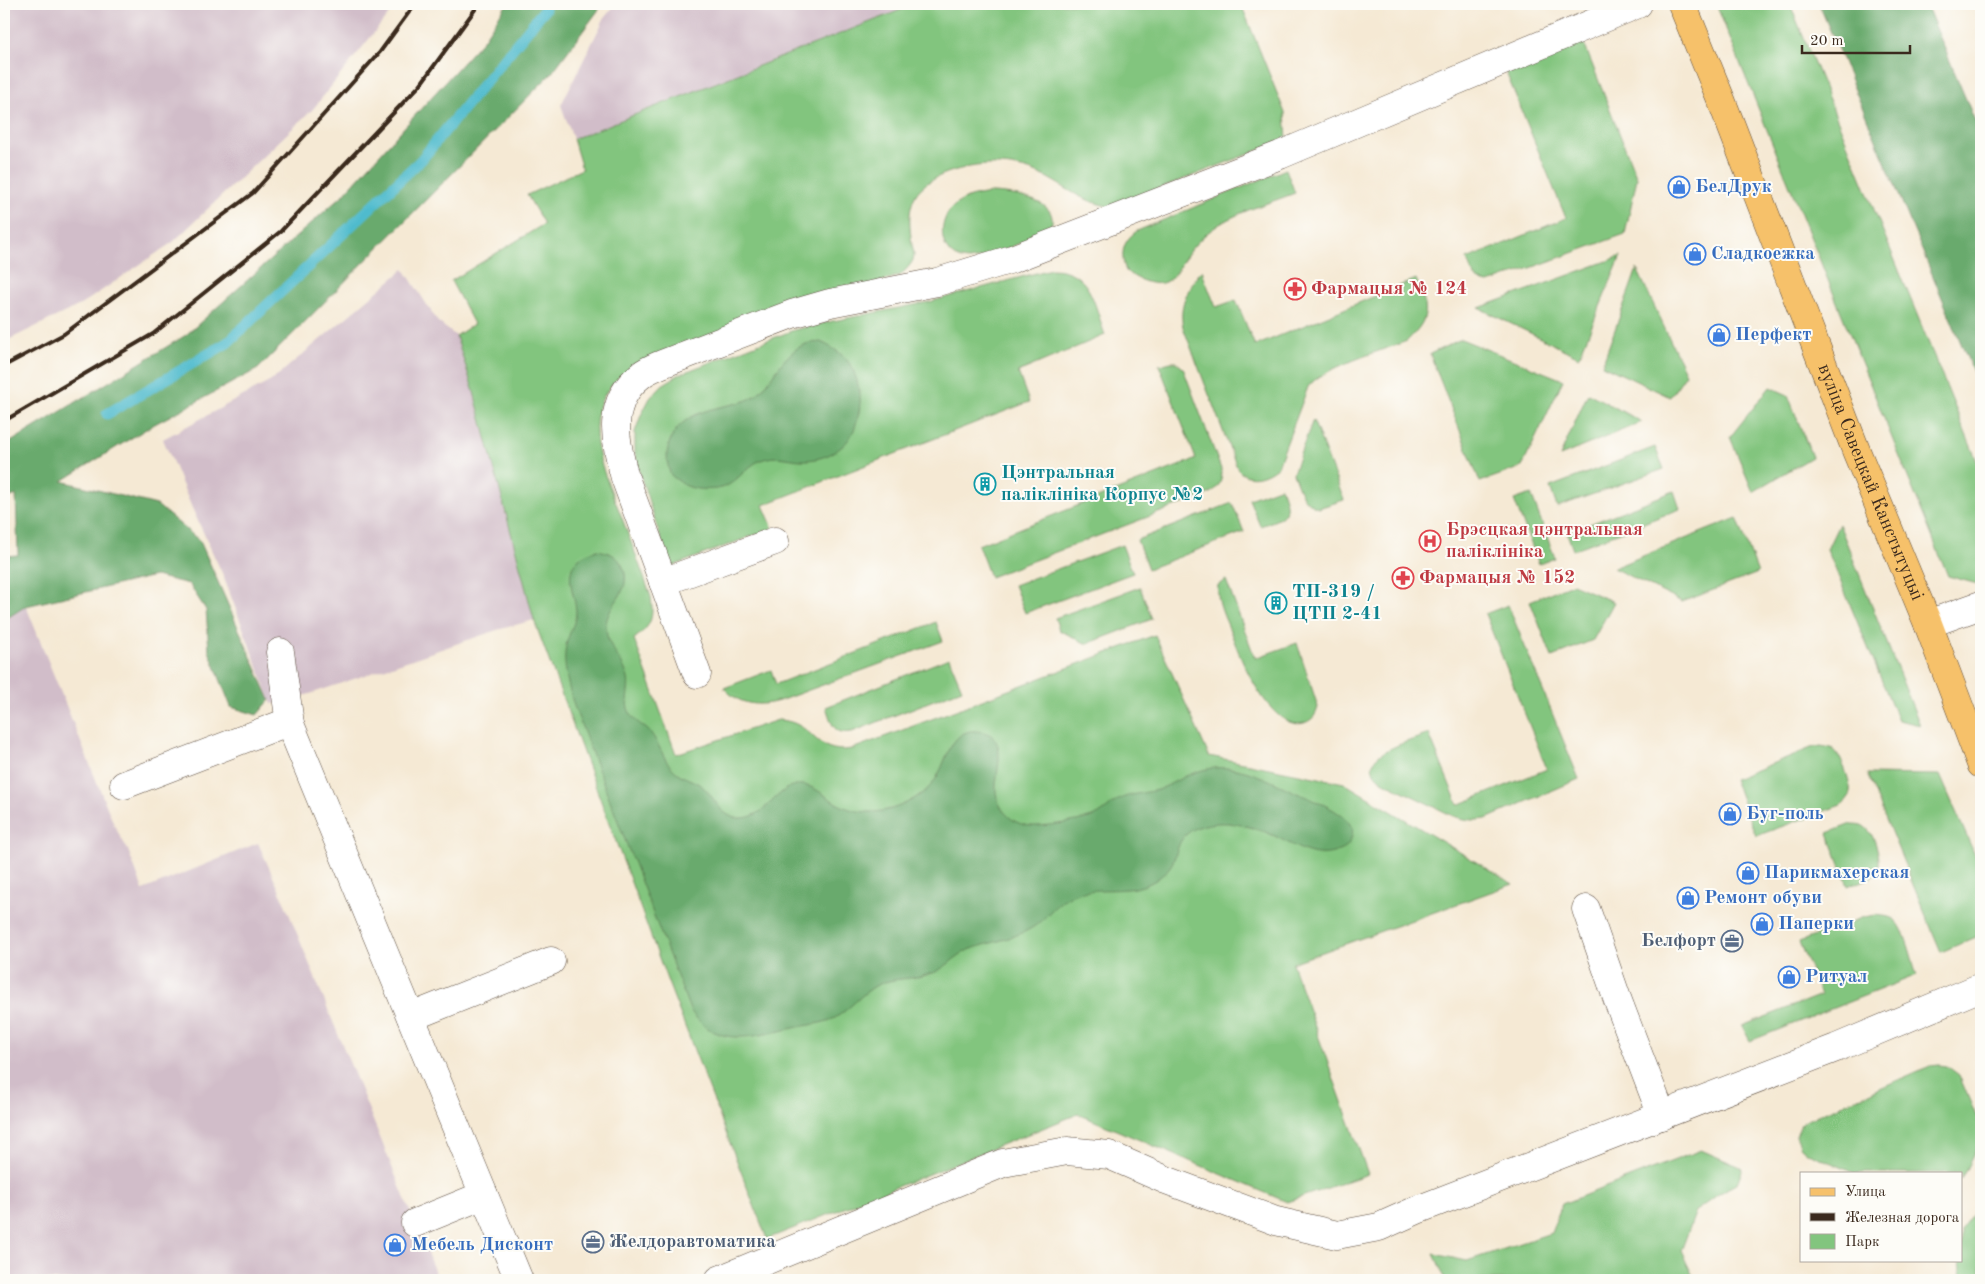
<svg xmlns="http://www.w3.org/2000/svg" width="1985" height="1284" font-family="'Old Standard TT',serif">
  <rect width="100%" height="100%" fill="#fdfcf7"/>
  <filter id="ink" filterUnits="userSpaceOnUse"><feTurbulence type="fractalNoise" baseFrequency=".02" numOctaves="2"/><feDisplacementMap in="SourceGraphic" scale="10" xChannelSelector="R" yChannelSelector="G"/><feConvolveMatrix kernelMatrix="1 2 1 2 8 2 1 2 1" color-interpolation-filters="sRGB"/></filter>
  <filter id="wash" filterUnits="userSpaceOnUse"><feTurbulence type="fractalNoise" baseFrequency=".0096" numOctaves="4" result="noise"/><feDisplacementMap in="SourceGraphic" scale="20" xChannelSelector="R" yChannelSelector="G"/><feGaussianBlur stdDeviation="1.12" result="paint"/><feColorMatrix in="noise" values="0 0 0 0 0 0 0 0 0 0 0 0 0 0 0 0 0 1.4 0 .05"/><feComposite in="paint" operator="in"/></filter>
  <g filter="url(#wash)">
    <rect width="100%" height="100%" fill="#f5e9d4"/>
    <!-- industrial -->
    <g fill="#d1bdc9">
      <polygon points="4,4 397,4 313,109 173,242 82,304 4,342"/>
      <polygon points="616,4 916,4 573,139 561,105 605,17"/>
      <polygon points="404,269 438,322 456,336 474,392 534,620 497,630 310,694 272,704 222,573 192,508 163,439 271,381"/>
      <polygon points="26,606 115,827 128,850 143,890 258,843 281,894 438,1280 4,1280 4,620"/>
    </g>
    <!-- green -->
    <g fill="#82c57e" stroke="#5e784e">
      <path d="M916 4H1241L1285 113 1287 139 1112 207C1083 202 1070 190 1046 177 1017 162 983 162 953 171 940 175 922 183 915 196 907 212 910 228 912 245 913 248 914 253 914 256 913 264 906 269 901 275L635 364C620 376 605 388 599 407 588 445 609 484 622 518 632 545 642 571 651 597 654 619 651 626 634 639L676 754 778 720C816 721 812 756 852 749L1155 635 1209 756 1344 783 1513 884 1292 963 1368 1174 1287 1202 1078 1114 767 1239 669 985 534 620 474 392 456 336 474 324 451 281 544 224 527 195 582 169 573 139Z"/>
      <polygon points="1716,4 1790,4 1981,471 1981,585 1948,576"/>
      <path d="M1581 36 1637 178 1625 234 1489 283C1474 282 1471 271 1467 259L1566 218 1505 70Z"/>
      <path d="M1286 169 1295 193C1267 204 1235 212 1211 230 1202 237 1193 246 1187 255 1180 263 1176 277 1165 282 1153 287 1136 279 1126 271 1120 255 1122 241 1137 231Z"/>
      <path d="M990 193C1005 193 1051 198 1052 218 1053 226 1048 230 1042 234 1023 241 987 259 969 260 939 260 935 222 954 206 965 197 976 195 990 193Z"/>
      <polygon points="1621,256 1579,357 1479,308"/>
      <path d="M1051 269C1091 269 1094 304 1105 335L1018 372 1029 402 763 505 773 528 670 567 639 471 635 453V432L641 415 650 398 662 385 680 374 794 330 833 321 929 302Z"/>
      <polygon points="1637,269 1686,374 1670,397 1602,365"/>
      <path d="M1201 270 1216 307 1236 300 1255 346 1416 279C1428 309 1432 316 1407 341 1384 350 1321 368 1308 387L1278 466C1267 476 1249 482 1238 470L1183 327C1178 302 1189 290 1201 270Z"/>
      <polygon points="1461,339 1563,380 1522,467 1480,482 1430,354"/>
      <path d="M1171 362H1176L1183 368 1221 469C1223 480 1220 486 1211 493L990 577 978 545 1196 459 1159 365Z"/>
      <polygon points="1770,387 1788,395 1812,457 1753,492 1730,437"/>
      <polygon points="1588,393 1642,422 1560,456"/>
      <path d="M1313 420 1344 500 1318 508C1302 503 1299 488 1293 473Z"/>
      <polygon points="1655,447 1664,469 1557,507 1550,487"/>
      <path d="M1281 487C1292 515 1286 517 1260 526L1249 499Z"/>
      <polygon points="1674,491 1680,509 1573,550 1567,533"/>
      <polygon points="1531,494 1555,558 1539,564 1514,500"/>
      <polygon points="1232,503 1244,532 1148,569 1137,540"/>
      <polygon points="1737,518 1758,573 1682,602 1613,568"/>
      <polygon points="1839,524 1920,725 1898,720 1827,549"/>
      <polygon points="1122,545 1133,573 1025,613 1014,585"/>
      <path d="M1226 580 1255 658 1297 643 1318 707C1316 715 1313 720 1304 723 1270 732 1240 657 1231 633 1225 618 1216 602 1218 585Z"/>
      <polygon points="1572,584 1614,602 1593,640 1552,657 1530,601"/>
      <polygon points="1140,587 1152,619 1087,644 1059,630 1055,618"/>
      <path d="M1508 605 1579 779 1486 819C1474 821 1465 820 1453 816L1384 782C1346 757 1411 741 1429 734L1458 805 1547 769 1485 614Z"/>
      <path d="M936 622 943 641 779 701C758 707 739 705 724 688L771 670 776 684Z"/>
      <path d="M949 658 962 689 852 732C832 735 832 723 826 707Z"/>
      <path d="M1821 746C1825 747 1830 747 1833 749 1840 753 1852 784 1850 792 1849 799 1846 801 1841 805L1756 836 1734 779 1811 748Z"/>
      <polygon points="1867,774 1940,775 1981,869 1981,935 1941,952"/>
      <path d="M1851 824C1857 824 1862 824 1866 828 1875 834 1883 863 1877 872 1872 880 1857 882 1848 886L1828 833Z"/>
      <path d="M1876 915C1883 916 1889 916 1895 920 1906 929 1912 961 1917 975L1750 1041 1742 1026 1821 995 1799 942 1864 917Z"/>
      <polygon points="1939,1065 1947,1066 1959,1075 1981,1128 1977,1148 1961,1179 1961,1173 1855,1173 1808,1153 1801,1147 1796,1136 1801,1124 1807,1120 1930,1066"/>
      <polygon points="1701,1150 1743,1168 1737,1184 1720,1193 1696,1211 1681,1251 1695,1280 1446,1280 1434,1254 1467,1261 1551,1233 1562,1204"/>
      <polygon points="1981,1202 1981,1280 1962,1280 1960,1260 1961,1260 1961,1229"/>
    </g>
    <!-- forest -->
    <g fill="#69aa6d" stroke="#526a46">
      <polygon points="507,4 603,4 551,74 258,369 151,426 62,481 157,505 200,541 270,700 257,715 231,707 209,651 206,610 189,584 155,576 26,606 4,620 4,556 18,555 16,495 4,500 4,446 186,335 344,194 483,40"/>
      <polygon points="1819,4 1926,4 1981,135 1981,391"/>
      <path d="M821 342C845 354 853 362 859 389 862 401 859 415 855 427 848 449 824 461 801 460 786 459 776 454 761 460 744 467 735 487 717 489 705 490 690 490 680 482 678 480 673 478 671 475 668 470 667 458 667 453 671 425 691 414 716 408 730 404 744 404 756 395 773 381 783 352 806 344 810 342 816 343 821 342Z"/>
      <path d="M597 550C609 552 618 555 623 567 634 593 604 605 606 629 607 647 622 659 627 675 632 687 623 701 630 713 635 722 644 726 650 732 660 744 663 760 674 770 682 778 695 780 703 787 716 798 720 818 740 818 765 819 776 788 797 785 814 783 827 799 842 806 868 818 898 811 921 794 929 789 935 781 939 773 948 756 952 729 977 731 1009 733 997 767 996 785 994 807 1012 826 1033 826 1048 826 1087 821 1099 814 1107 809 1113 802 1122 798 1134 793 1148 793 1160 789 1172 784 1183 776 1196 772 1233 759 1264 778 1297 793 1317 802 1341 809 1353 828 1352 838 1350 846 1341 850 1314 863 1294 844 1270 834 1257 828 1243 825 1229 823 1214 822 1193 825 1183 838 1178 844 1177 852 1174 859 1171 868 1162 876 1154 881 1127 897 1095 883 1068 897 1053 905 1045 921 1030 929 1011 940 989 942 969 950 954 956 945 970 930 974 912 980 894 977 877 985 861 994 850 1009 835 1018 823 1024 806 1025 794 1028 753 1036 717 1050 690 1010L574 706C569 688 562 665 566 646 568 634 575 625 576 613 576 596 565 580 574 564 578 556 589 553 597 550Z"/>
    </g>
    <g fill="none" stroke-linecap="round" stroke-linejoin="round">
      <!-- stream -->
      <polyline stroke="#50bbcd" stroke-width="11" points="107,414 227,343 421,160 545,9"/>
    </g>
  </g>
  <g filter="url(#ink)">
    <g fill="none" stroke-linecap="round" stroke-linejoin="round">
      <!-- minor casing -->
      <g stroke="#574739" stroke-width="29">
        <g id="minor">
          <polyline points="663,582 775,541"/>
          <polyline points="1928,624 1981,605"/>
          <polyline points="280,652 290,724 519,1280"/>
          <path d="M697 674 625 478C615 441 606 402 641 375 647 370 655 367 662 364L792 314 830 303 937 282 1012 259 1280 155 1638 4"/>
          <polyline points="124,785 280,725 290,724"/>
          <polyline points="1586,909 1618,1001 1662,1116"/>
          <polyline points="411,1017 551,961"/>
          <polyline points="415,1223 484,1195"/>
          <polyline points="719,1280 1003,1163 1067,1151 1109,1155 1166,1180 1276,1221 1337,1235 1379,1227 1417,1210 1836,1048 1981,987"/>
        </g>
      </g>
      <!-- major casing -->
      <g stroke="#574739" stroke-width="29">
        <g id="major">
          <path id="s1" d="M1682 4 1722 102 1857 453 1928 624 1981 764"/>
        </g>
      </g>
      <!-- minor -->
      <use href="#minor" stroke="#fff" stroke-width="28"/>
      <!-- major -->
      <use href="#major" stroke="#f6c16b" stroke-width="28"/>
      <!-- rail -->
      <g stroke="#3b2a1e" stroke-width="4">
        <polyline points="4,366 64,334 253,193 380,52 415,4"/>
        <polyline points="4,421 153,334 281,231 420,85 479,4"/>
      </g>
    </g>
  </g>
  <!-- icons -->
  <defs>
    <g id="shop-ring" transform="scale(1.125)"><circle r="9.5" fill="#fdfcf7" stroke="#3f7fe0" stroke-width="1.5"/><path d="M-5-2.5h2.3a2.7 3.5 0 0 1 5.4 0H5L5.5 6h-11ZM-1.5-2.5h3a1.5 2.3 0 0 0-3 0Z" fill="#3f7fe0"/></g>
    <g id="pharmacy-ring" transform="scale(1.125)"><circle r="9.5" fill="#fdfcf7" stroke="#e0444e" stroke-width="1.5"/><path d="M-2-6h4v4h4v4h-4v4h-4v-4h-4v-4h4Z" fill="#e0444e"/></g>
    <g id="building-ring" transform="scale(1.125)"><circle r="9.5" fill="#fdfcf7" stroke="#0f9aa8" stroke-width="1.5"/><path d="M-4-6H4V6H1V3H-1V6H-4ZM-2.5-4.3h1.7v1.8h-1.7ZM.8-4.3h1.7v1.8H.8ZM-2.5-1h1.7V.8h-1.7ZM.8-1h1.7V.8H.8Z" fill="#0f9aa8"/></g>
    <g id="hospital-ring" transform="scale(1.125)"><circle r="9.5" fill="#fdfcf7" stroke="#e0444e" stroke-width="1.5"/><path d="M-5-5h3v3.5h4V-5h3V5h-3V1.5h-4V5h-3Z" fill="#e0444e"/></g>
    <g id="office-ring" transform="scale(1.125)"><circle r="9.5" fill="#fdfcf7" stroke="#5c6f8a" stroke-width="1.5"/><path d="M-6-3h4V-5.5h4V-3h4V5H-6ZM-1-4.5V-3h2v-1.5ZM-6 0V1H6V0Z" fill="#5c6f8a"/></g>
  </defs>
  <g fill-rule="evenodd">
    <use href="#shop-ring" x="1679" y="187"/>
    <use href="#shop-ring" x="1695" y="254"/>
    <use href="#pharmacy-ring" x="1295" y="289"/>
    <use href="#shop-ring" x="1719" y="335"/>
    <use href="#building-ring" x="985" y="484"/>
    <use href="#hospital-ring" x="1430" y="541"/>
    <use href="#pharmacy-ring" x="1403" y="578"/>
    <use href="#building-ring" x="1276" y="603"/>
    <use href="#shop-ring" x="1730" y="814"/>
    <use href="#shop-ring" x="1748" y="873"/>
    <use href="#shop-ring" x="1688" y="898"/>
    <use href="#shop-ring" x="1762" y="924"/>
    <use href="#office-ring" x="1732" y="941"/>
    <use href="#shop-ring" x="1789" y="977"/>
    <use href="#office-ring" x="593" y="1242"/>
    <use href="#shop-ring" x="395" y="1245"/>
  </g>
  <g text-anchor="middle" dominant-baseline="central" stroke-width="4" stroke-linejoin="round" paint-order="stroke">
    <!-- shop labels -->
    <g font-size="19" font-weight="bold" fill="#366cbe" stroke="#fdfcf7" text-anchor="start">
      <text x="1695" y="187">БелДрук</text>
      <text x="1711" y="254">Сладкоежка</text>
      <text x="1735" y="335">Перфект</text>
      <text x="1746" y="814">Буг-поль</text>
      <text x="1764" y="873">Парикмахерская</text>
      <text x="1704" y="898">Ремонт обуви</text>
      <text x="1778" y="924">Паперки</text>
      <text x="1805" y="977">Ритуал</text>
      <text x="411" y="1245">Мебель Дисконт</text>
    </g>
    <!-- health labels -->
    <g font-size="19" font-weight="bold" fill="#be3a42" stroke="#fdfcf7" text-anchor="start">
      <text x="1311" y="289">Фармацыя № 124</text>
      <text x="1446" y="530">Брэсцкая цэнтральная<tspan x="1446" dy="22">паліклініка</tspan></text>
      <text x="1419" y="578">Фармацыя № 152</text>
    </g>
    <!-- culture labels -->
    <g font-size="19" font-weight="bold" fill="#0d838f" stroke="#fdfcf7" text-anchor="start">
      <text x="1001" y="473">Цэнтральная<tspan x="1001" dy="22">паліклініка Корпус №2</tspan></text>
      <text x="1292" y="592">ТП-319 /<tspan x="1292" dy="22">ЦТП 2-41</tspan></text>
    </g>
    <!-- street labels -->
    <g font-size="19" fill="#3b2a1e" stroke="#fdfcf7">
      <text stroke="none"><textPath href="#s1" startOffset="514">вуліца Савецкай Канстытуцыі</textPath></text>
    </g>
    <!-- service labels -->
    <g font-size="19" font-weight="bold" fill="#4e5e75" stroke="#fdfcf7" text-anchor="end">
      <text x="1716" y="941">Белфорт</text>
      <text x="609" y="1242" text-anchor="start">Желдоравтоматика</text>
    </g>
  </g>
  <!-- margin -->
  <rect width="1985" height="1284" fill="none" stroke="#fdfcf7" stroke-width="20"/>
  <!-- legend -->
  <rect x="1800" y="1172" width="162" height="90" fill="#fdfcf7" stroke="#afa8a0"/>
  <rect x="1810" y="1188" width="25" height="8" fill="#f6c16b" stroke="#afa8a0"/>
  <text x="1845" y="1196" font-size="15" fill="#3b2a1e">Улица</text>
  <rect x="1810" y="1213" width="25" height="8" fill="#3b2a1e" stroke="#afa8a0"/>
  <text x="1845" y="1222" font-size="15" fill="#3b2a1e">Железная дорога</text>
  <rect x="1810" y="1234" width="25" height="15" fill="#82c57e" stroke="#afa8a0"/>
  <text x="1845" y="1246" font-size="15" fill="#3b2a1e">Парк</text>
  <!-- scale -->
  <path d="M1802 45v8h108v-8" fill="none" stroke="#3b2a1e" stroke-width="2.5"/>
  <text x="1810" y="45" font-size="15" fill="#3b2a1e" stroke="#fdfcf7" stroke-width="4" paint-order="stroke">20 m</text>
</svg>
